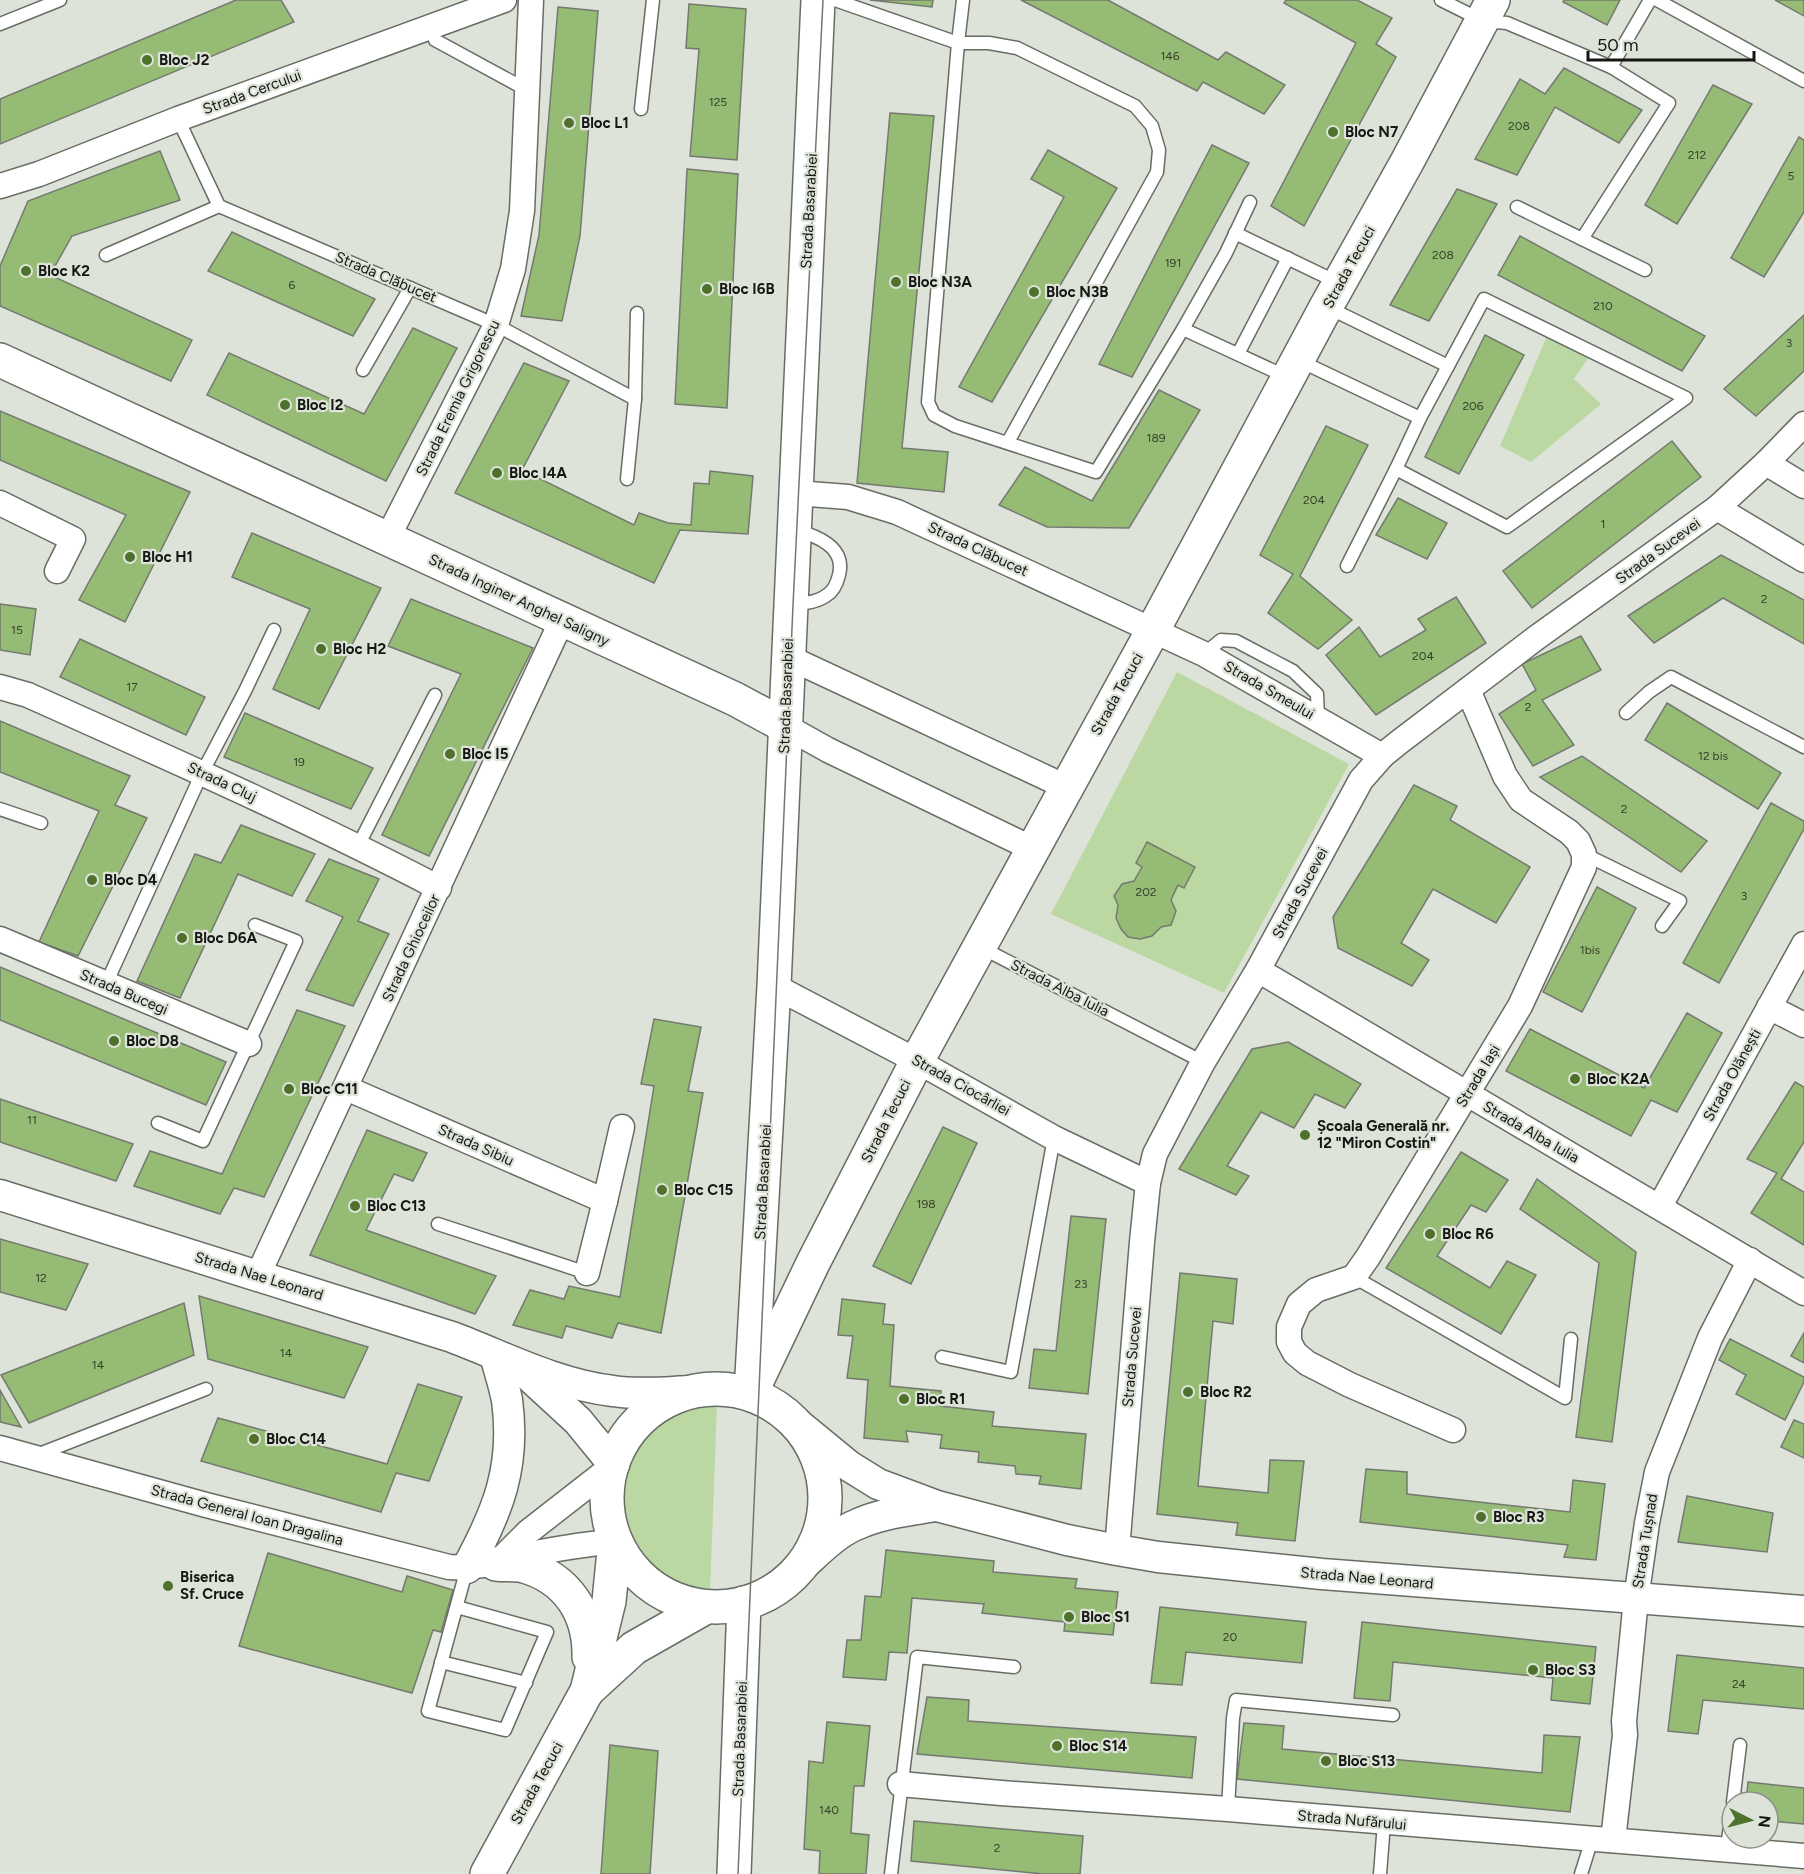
<svg xmlns="http://www.w3.org/2000/svg" width="1804" height="1874" font-family="Figtree,sans-serif">
  <rect width="100%" height="100%" fill="#dde3d8"/>
  <!-- green -->
  <g fill="#bbd8a3">
    <polygon points="1547,336 1589,357 1574,379 1601,404 1531,462 1500,446"/>
    <polygon points="1177,672 1349,764 1224,993 1051,914"/>
    <path d="M717 1404 710 1593C694 1590 676 1587 661 1578 608 1545 614 1451 664 1418 680 1408 699 1406 717 1404Z"/>
  </g>
  <!-- building -->
  <g fill="#96bb75" stroke="#747a70" stroke-width="1.5">
    <polygon points="236,0 281,0 294,22 0,144 0,99"/>
    <polygon points="870,0 933,0 932,7"/>
    <polygon points="1021,0 1108,0 1218,60 1226,52 1285,85 1264,114 1203,82 1197,91"/>
    <polygon points="1286,0 1357,0 1392,18 1376,44 1396,57 1304,226 1271,206 1356,43 1284,3"/>
    <polygon points="1564,0 1620,0 1607,25 1563,2"/>
    <polygon points="1775,0 1804,0 1804,16"/>
    <polygon points="689,4 746,9 737,160 690,156 699,49 686,48"/>
    <polygon points="558,7 598,11 580,236 562,321 521,316 539,235"/>
    <polygon points="1564,68 1642,110 1619,143 1555,107 1517,175 1475,159 1520,79 1545,94"/>
    <polygon points="1713,85 1752,104 1677,224 1645,205"/>
    <polygon points="890,113 934,116 902,448 948,452 944,492 857,483"/>
    <polygon points="1799,137 1804,140 1804,212 1764,277 1731,258"/>
    <polygon points="1212,145 1249,163 1132,377 1099,364"/>
    <polygon points="1048,150 1117,188 992,402 959,387 1064,197 1031,179"/>
    <polygon points="160,151 180,200 72,236 50,275 192,340 171,381 0,306 0,266 28,201"/>
    <polygon points="687,169 738,174 727,408 675,404"/>
    <polygon points="1457,189 1497,204 1429,321 1390,305"/>
    <polygon points="232,232 375,299 353,336 208,271"/>
    <polygon points="1520,236 1705,336 1682,371 1498,275"/>
    <polygon points="1804,315 1804,371 1756,416 1724,389"/>
    <polygon points="413,328 457,348 386,481 207,395 229,353 364,414"/>
    <polygon points="1485,335 1524,355 1459,474 1425,457"/>
    <polygon points="524,363 569,381 522,470 634,525 639,513 668,523 691,525 694,483 709,484 710,471 753,476 748,534 680,530 654,583 455,493"/>
    <polygon points="1159,390 1200,410 1129,528 1047,527 999,505 1025,467 1092,501"/>
    <polygon points="0,411 190,492 125,622 79,600 126,515 0,460"/>
    <polygon points="1326,426 1368,445 1300,576 1352,620 1318,649 1268,613 1293,574 1260,555"/>
    <polygon points="1672,441 1701,477 1532,608 1503,571"/>
    <polygon points="1398,498 1447,523 1427,559 1376,535"/>
    <polygon points="252,533 381,588 319,709 273,689 310,609 232,577"/>
    <polygon points="1721,555 1804,600 1804,644 1723,598 1654,643 1628,616"/>
    <polygon points="1456,597 1486,643 1376,715 1326,655 1359,627 1380,657 1426,630 1418,619"/>
    <polygon points="411,599 533,648 429,856 382,835 461,674 388,646"/>
    <polygon points="0,604 36,609 30,655 0,650"/>
    <polygon points="1581,636 1601,670 1542,700 1574,745 1533,766 1499,714 1536,690 1522,664"/>
    <polygon points="80,639 205,697 186,735 60,677"/>
    <polygon points="1667,703 1781,773 1758,809 1645,740"/>
    <polygon points="245,713 373,768 351,809 224,757"/>
    <polygon points="0,721 130,776 115,805 147,818 78,956 39,942 99,811 0,772"/>
    <polygon points="1582,756 1707,841 1681,872 1540,777"/>
    <polygon points="1414,785 1457,806 1450,820 1530,867 1496,923 1433,889 1401,943 1429,960 1412,986 1338,948 1333,917"/>
    <polygon points="1771,803 1804,821 1804,829 1719,983 1683,963"/>
    <polygon points="241,825 315,854 292,896 238,874 180,998 137,981 195,854 221,863"/>
    <polygon points="1147,842 1195,867 1184,888 1178,885 1171,900 1176,911 1171,925 1161,927 1152,936 1140,939 1128,937 1121,929 1116,918 1118,905 1114,896 1122,884 1134,881 1142,867 1136,863"/>
    <polygon points="329,859 379,879 358,921 389,934 353,1006 306,990 343,917 306,901"/>
    <polygon points="1597,887 1636,908 1582,1012 1543,992"/>
    <polygon points="0,967 226,1062 206,1105 0,1020"/>
    <polygon points="297,1010 345,1026 264,1197 234,1188 220,1214 134,1186 150,1151 222,1174"/>
    <polygon points="1687,1013 1722,1033 1677,1112 1651,1100 1631,1136 1506,1071 1530,1029 1644,1088"/>
    <polygon points="654,1019 701,1027 688,1091 703,1093 661,1333 618,1323 612,1338 566,1326 562,1338 513,1325 530,1290 564,1299 569,1286 620,1297 654,1086 641,1084"/>
    <polygon points="1288,1042 1361,1084 1345,1108 1315,1094 1294,1128 1261,1112 1227,1166 1249,1176 1236,1195 1179,1169 1252,1049"/>
    <polygon points="1795,1082 1804,1087 1804,1142 1781,1179 1804,1192 1804,1245 1751,1213 1777,1173 1747,1159"/>
    <polygon points="0,1099 133,1144 116,1181 0,1142"/>
    <polygon points="943,1127 977,1143 911,1284 873,1266"/>
    <polygon points="367,1130 427,1153 413,1181 394,1174 366,1230 496,1276 475,1314 310,1255"/>
    <polygon points="1461,1152 1508,1180 1486,1212 1471,1205 1437,1256 1490,1288 1507,1261 1536,1275 1501,1334 1386,1268"/>
    <polygon points="1537,1179 1636,1252 1612,1442 1576,1437 1599,1263 1520,1209"/>
    <polygon points="1071,1216 1106,1219 1088,1394 1029,1388 1034,1349 1056,1351"/>
    <polygon points="0,1239 88,1264 66,1310 0,1292"/>
    <polygon points="1180,1273 1237,1279 1233,1324 1213,1321 1198,1486 1268,1493 1270,1460 1304,1461 1295,1541 1236,1535 1238,1523 1157,1514"/>
    <polygon points="199,1296 368,1347 344,1398 208,1359"/>
    <polygon points="842,1299 885,1304 883,1324 894,1325 890,1386 941,1391 940,1406 994,1412 992,1426 1086,1434 1081,1489 1039,1484 1041,1476 1016,1474 1015,1466 978,1462 979,1452 940,1448 942,1435 906,1431 908,1442 864,1438 868,1380 847,1378 853,1336 838,1335"/>
    <polygon points="184,1303 194,1355 29,1423 1,1375"/>
    <polygon points="1804,1333 1804,1363 1791,1356"/>
    <polygon points="1730,1339 1804,1377 1804,1382 1785,1420 1736,1394 1746,1375 1719,1360"/>
    <polygon points="418,1384 462,1397 429,1481 396,1473 381,1512 201,1461 218,1418 387,1464"/>
    <polygon points="0,1390 21,1427 0,1422"/>
    <polygon points="1794,1420 1804,1424 1804,1458 1781,1447"/>
    <polygon points="1366,1469 1407,1472 1407,1494 1570,1512 1573,1480 1605,1484 1596,1560 1564,1557 1568,1545 1360,1522"/>
    <polygon points="1687,1496 1773,1513 1767,1552 1678,1542"/>
    <polygon points="886,1550 994,1561 993,1572 1077,1579 1075,1588 1118,1592 1113,1635 1064,1631 1065,1622 982,1613 984,1604 912,1598 907,1653 889,1652 886,1680 843,1677 847,1640 861,1640 865,1596 881,1597"/>
    <polygon points="268,1553 402,1592 407,1576 453,1590 441,1632 433,1630 412,1693 239,1646"/>
    <polygon points="1160,1607 1306,1622 1302,1663 1186,1652 1182,1685 1151,1683"/>
    <polygon points="1362,1622 1596,1647 1590,1704 1551,1700 1553,1678 1393,1662 1390,1701 1354,1698"/>
    <polygon points="1677,1655 1804,1668 1804,1709 1703,1700 1698,1734 1668,1731"/>
    <polygon points="927,1697 969,1700 968,1721 1196,1737 1192,1778 917,1754"/>
    <polygon points="827,1722 870,1726 864,1786 854,1786 851,1833 869,1835 866,1874 819,1874 820,1851 804,1849 809,1761 823,1763"/>
    <polygon points="1244,1723 1284,1726 1282,1749 1542,1773 1544,1735 1580,1737 1570,1812 1237,1779"/>
    <polygon points="610,1745 658,1751 650,1874 601,1874"/>
    <polygon points="1748,1782 1804,1788 1804,1824 1768,1821 1768,1802 1746,1802"/>
    <polygon points="914,1821 1083,1836 1080,1874 1043,1874 911,1861"/>
  </g>
  <g fill="none" stroke-linecap="round" stroke-linejoin="round">
    <!-- service casing -->
    <g stroke="#686d64" stroke-width="15">
      <g id="service">
        <polyline points="835,0 958,43 963,0"/>
        <polyline points="1441,0 1483,21 1507,23 1611,67 1650,0"/>
        <polyline points="1657,0 1804,81"/>
        <polyline points="0,24 60,0"/>
        <polyline points="435,40 527,90"/>
        <polyline points="641,109 653,0"/>
        <polyline points="178,119 219,206 496,325 635,399"/>
        <polyline points="1517,207 1645,270"/>
        <polyline points="1235,233 1339,283"/>
        <polyline points="1582,239 1669,103 1611,67"/>
        <polyline points="106,255 219,206"/>
        <polyline points="1183,329 1226,253 1250,202"/>
        <polyline points="1238,354 1288,258"/>
        <polyline points="1298,360 1420,418 1396,469 1507,527 1686,398 1484,299 1448,366 1327,307"/>
        <polyline points="363,370 410,288"/>
        <polyline points="1420,418 1448,366"/>
        <polyline points="1008,442 1157,172 1159,150 1152,126 1135,106 1017,48 989,43 958,43 928,402 934,415 955,426 1096,472 1183,329 1287,377"/>
        <polyline points="627,479 635,399 637,313"/>
        <polyline points="1347,566 1396,469"/>
        <path d="M791 605C803 603 817 603 827 595 834 591 837 583 839 575 846 547 817 536 796 530"/>
        <polyline points="1204,654 1221,640 1236,641 1293,671 1317,694 1318,719"/>
        <polyline points="1626,713 1649,692 1671,677 1804,747"/>
        <polyline points="0,809 41,823"/>
        <polyline points="358,846 435,695"/>
        <polyline points="1584,854 1680,901 1662,926"/>
        <polyline points="982,948 1203,1062"/>
        <polyline points="106,984 202,773 245,691 274,630"/>
        <polyline points="158,1123 203,1141 296,941 255,925"/>
        <polyline points="438,1224 587,1273"/>
        <polyline points="1354,1277 1565,1398 1571,1339"/>
        <polyline points="942,1357 1011,1372 1054,1138"/>
        <polyline points="34,1456 206,1389"/>
        <polyline points="457,1607 547,1632 505,1730 428,1711 467,1568"/>
        <polyline points="441,1662 526,1683"/>
        <polyline points="1733,1802 1740,1745"/>
        <polyline points="1228,1809 1233,1718 1236,1700 1393,1715"/>
        <polyline points="1727,1848 1732,1810"/>
        <polyline points="891,1874 917,1657 1014,1667"/>
        <polyline points="1380,1874 1384,1823"/>
        <polyline points="1581,1874 1592,1839"/>
      </g>
    </g>
    <!-- minor casing -->
    <g stroke="#686d64" stroke-width="27">
      <g id="minor">
        <polyline points="0,186 39,174 178,119 504,0"/>
        <polyline points="1766,463 1804,486"/>
        <polyline points="796,493 848,497 897,512 1204,654 1382,756"/>
        <polyline points="0,503 73,539 57,571"/>
        <polyline points="1717,508 1804,560"/>
        <polyline points="387,539 496,325 513,269 522,211 531,0"/>
        <polyline points="788,657 1066,787"/>
        <path d="M0 687 28 695C166 757 305 818 439 888"/>
        <polyline points="785,726 828,750 1033,849"/>
        <polyline points="0,939 249,1044"/>
        <polyline points="1258,970 1804,1293"/>
        <polyline points="774,986 917,1061 1054,1138 1148,1183"/>
        <polyline points="1769,1007 1804,1025"/>
        <polyline points="346,1088 605,1201 587,1273"/>
        <polyline points="605,1201 622,1127"/>
        <polyline points="1660,1206 1804,944"/>
        <polyline points="258,1275 562,620"/>
        <polyline points="1453,1430 1350,1385 1307,1363 1295,1353 1289,1342 1289,1327 1299,1304 1316,1290 1354,1277 1368,1257 1520,1006 1584,867 1584,854 1578,841 1569,832 1521,800 1505,776 1468,690"/>
        <path d="M0 1448 206 1505 449 1567C482 1569 510 1559 541 1552 565 1547 591 1544 615 1541"/>
        <polyline points="1117,1550 1142,1242 1148,1183 1155,1154 1203,1062 1258,970 1361,780 1382,756 1398,743 1536,638 1717,508 1766,463 1804,424"/>
        <polyline points="496,1564 528,1532 614,1465"/>
        <polyline points="900,1784 1001,1793 1228,1809 1804,1856"/>
        <polyline points="1613,1840 1625,1735 1624,1721 1636,1599 1647,1523 1657,1472 1710,1338 1750,1260"/>
      </g>
    </g>
    <!-- tertiary casing -->
    <g stroke="#686d64" stroke-width="33">
      <g id="tertiary">
        <path d="M0 1195 452 1337C505 1357 555 1384 613 1391 639 1395 665 1392 691 1391"/>
        <polyline points="527,1374 578,1421 614,1465"/>
        <polyline points="793,1420 849,1466 878,1484 937,1506 1067,1540 1117,1550 1158,1557 1322,1574 1804,1611"/>
        <path d="M467 1568C498 1511 516 1467 507 1400 504 1385 499 1370 495 1355"/>
        <path d="M799 1569C817 1553 835 1533 858 1524 882 1513 909 1511 934 1506"/>
      </g>
    </g>
    <!-- secondary casing -->
    <g stroke="#686d64" stroke-width="36">
      <g id="secondary">
        <polyline points="0,360 735,699 785,726"/>
        <polyline points="751,1393 813,1263 917,1061 1153,630 1326,307 1407,162 1493,0"/>
        <path d="M496 1564C505 1565 516 1564 524 1566 567 1578 590 1613 589 1657"/>
        <polyline points="587,1691 634,1648 706,1607"/>
        <polyline points="487,1874 587,1691 609,1601 615,1541"/>
      </g>
    </g>
    <!-- primary casing -->
    <g stroke="#686d64" stroke-width="36">
      <g id="primary">
        <circle cx="716" cy="1498" r="109"/>
        <polyline points="751,1393 774,986 818,0"/>
        <polyline points="734,1874 744,1603"/>
      </g>
    </g>
    <!-- service -->
    <use href="#service" stroke="#fff" stroke-width="12"/>
    <!-- minor -->
    <use href="#minor" stroke="#fff" stroke-width="24"/>
    <!-- tertiary -->
    <use href="#tertiary" stroke="#fff" stroke-width="30"/>
    <!-- secondary -->
    <use href="#secondary" stroke="#fff" stroke-width="33"/>
    <!-- primary -->
    <use href="#primary" stroke="#fff" stroke-width="33"/>
    <!-- tram -->
    <polyline stroke="#73776f" stroke-width="1.5" points="738,1874 793,605 823,0"/>
  </g>
  <!-- markers -->
  <g fill="#4e722b" stroke="#dde3d8" stroke-width="2">
    <circle cx="147" cy="60" r="6"/>
    <circle cx="569" cy="123" r="6"/>
    <circle cx="1333" cy="132" r="6"/>
    <circle cx="26" cy="271" r="6"/>
    <circle cx="896" cy="282" r="6"/>
    <circle cx="707" cy="289" r="6"/>
    <circle cx="1034" cy="292" r="6"/>
    <circle cx="285" cy="405" r="6"/>
    <circle cx="497" cy="473" r="6"/>
    <circle cx="130" cy="557" r="6"/>
    <circle cx="321" cy="649" r="6"/>
    <circle cx="450" cy="754" r="6"/>
    <circle cx="92" cy="880" r="6"/>
    <circle cx="182" cy="938" r="6"/>
    <circle cx="114" cy="1041" r="6"/>
    <circle cx="1575" cy="1079" r="6"/>
    <circle cx="289" cy="1089" r="6"/>
    <circle cx="1305" cy="1135" r="6"/>
    <circle cx="662" cy="1190" r="6"/>
    <circle cx="355" cy="1206" r="6"/>
    <circle cx="1430" cy="1234" r="6"/>
    <circle cx="1188" cy="1392" r="6"/>
    <circle cx="904" cy="1399" r="6"/>
    <circle cx="254" cy="1439" r="6"/>
    <circle cx="1481" cy="1517" r="6"/>
    <circle cx="168" cy="1586" r="6"/>
    <circle cx="1069" cy="1617" r="6"/>
    <circle cx="1533" cy="1670" r="6"/>
    <circle cx="1057" cy="1746" r="6"/>
    <circle cx="1326" cy="1761" r="6"/>
  </g>
  <g text-anchor="middle" dominant-baseline="central" stroke-width="4.5" stroke-linejoin="round" paint-order="stroke">
    <!-- number labels -->
    <g font-size="12" fill="#35402c">
      <text x="1170" y="56">146</text>
      <text x="718" y="102">125</text>
      <text x="1519" y="126">208</text>
      <text x="1697" y="155">212</text>
      <text x="1791" y="176">5</text>
      <text x="1443" y="255">208</text>
      <text x="1173" y="263">191</text>
      <text x="292" y="285">6</text>
      <text x="1603" y="306">210</text>
      <text x="1789" y="343">3</text>
      <text x="1473" y="406">206</text>
      <text x="1156" y="438">189</text>
      <text x="1314" y="500">204</text>
      <text x="1603" y="524">1</text>
      <text x="1764" y="599">2</text>
      <text x="17" y="630">15</text>
      <text x="1423" y="656">204</text>
      <text x="132" y="687">17</text>
      <text x="1528" y="707">2</text>
      <text x="1713" y="756">12 bis</text>
      <text x="299" y="762">19</text>
      <text x="1624" y="809">2</text>
      <text x="1146" y="892">202</text>
      <text x="1744" y="896">3</text>
      <text x="1590" y="950">1bis</text>
      <text x="32" y="1120">11</text>
      <text x="926" y="1204">198</text>
      <text x="41" y="1278">12</text>
      <text x="1081" y="1284">23</text>
      <text x="286" y="1353">14</text>
      <text x="98" y="1365">14</text>
      <text x="1230" y="1637">20</text>
      <text x="1739" y="1684">24</text>
      <text x="829" y="1810">140</text>
      <text x="997" y="1848">2</text>
    </g>
    <!-- poi labels -->
    <g font-size="15" font-weight="bold" fill="#151713" stroke="#dde3d8" text-anchor="start">
      <text x="159" y="60">Bloc J2</text>
      <text x="581" y="123">Bloc L1</text>
      <text x="1345" y="132">Bloc N7</text>
      <text x="38" y="271">Bloc K2</text>
      <text x="908" y="282">Bloc N3A</text>
      <text x="719" y="289">Bloc I6B</text>
      <text x="1046" y="292">Bloc N3B</text>
      <text x="297" y="405">Bloc I2</text>
      <text x="509" y="473">Bloc I4A</text>
      <text x="142" y="557">Bloc H1</text>
      <text x="333" y="649">Bloc H2</text>
      <text x="462" y="754">Bloc I5</text>
      <text x="104" y="880">Bloc D4</text>
      <text x="194" y="938">Bloc D6A</text>
      <text x="126" y="1041">Bloc D8</text>
      <text x="1587" y="1079">Bloc K2A</text>
      <text x="301" y="1089">Bloc C11</text>
      <text x="1317" y="1126">Școala Generală nr.<tspan x="1317" dy="17">12 "Miron Costin"</tspan></text>
      <text x="674" y="1190">Bloc C15</text>
      <text x="367" y="1206">Bloc C13</text>
      <text x="1442" y="1234">Bloc R6</text>
      <text x="1200" y="1392">Bloc R2</text>
      <text x="916" y="1399">Bloc R1</text>
      <text x="266" y="1439">Bloc C14</text>
      <text x="1493" y="1517">Bloc R3</text>
      <text x="180" y="1577">Biserica<tspan x="180" dy="17">Sf. Cruce</tspan></text>
      <text x="1081" y="1617">Bloc S1</text>
      <text x="1545" y="1670">Bloc S3</text>
      <text x="1069" y="1746">Bloc S14</text>
      <text x="1338" y="1761">Bloc S13</text>
    </g>
    <!-- street labels -->
    <g font-size="15" fill="#151713" stroke="#dde3d8">
      <text transform="translate(252 92) rotate(-20)">Strada Cercului</text>
      <text transform="translate(809 211) rotate(-87)">Strada Basarabiei</text>
      <text transform="translate(1349 267) rotate(-61)">Strada Tecuci</text>
      <text transform="translate(386 277) rotate(23)">Strada Clăbucet</text>
      <text transform="translate(458 398) rotate(-64)">Strada Eremia Grigorescu</text>
      <text transform="translate(978 549) rotate(25)">Strada Clăbucet</text>
      <text transform="translate(1658 551) rotate(-36)">Strada Sucevei</text>
      <text transform="translate(519 600) rotate(25)">Strada Inginer Anghel Saligny</text>
      <text transform="translate(1269 690) rotate(30)">Strada Smeului</text>
      <text transform="translate(1117 694) rotate(-61)">Strada Tecuci</text>
      <text transform="translate(786 696) rotate(-88)">Strada Basarabiei</text>
      <text transform="translate(222 782) rotate(25)">Strada Cluj</text>
      <text transform="translate(1300 893) rotate(-62)">Strada Sucevei</text>
      <text transform="translate(411 948) rotate(-65)">Strada Ghioceilor</text>
      <text transform="translate(1060 988) rotate(27)">Strada Alba Iulia</text>
      <text transform="translate(124 992) rotate(23)">Strada Bucegi</text>
      <text transform="translate(1732 1075) rotate(-61)">Strada Olănești</text>
      <text transform="translate(1478 1076) rotate(-59)">Strada Iași</text>
      <text transform="translate(961 1085) rotate(29)">Strada Ciocârliei</text>
      <text transform="translate(886 1121) rotate(-63)">Strada Tecuci</text>
      <text transform="translate(1531 1132) rotate(30)">Strada Alba Iulia</text>
      <text transform="translate(476 1145) rotate(24)">Strada Sibiu</text>
      <text transform="translate(763 1182) rotate(-87)">Strada Basarabiei</text>
      <text transform="translate(259 1276) rotate(17)">Strada Nae Leonard</text>
      <text transform="translate(1132 1357) rotate(-85)">Strada Sucevei</text>
      <text transform="translate(247 1515) rotate(15)">Strada General Ioan Dragalina</text>
      <text transform="translate(1645 1541) rotate(-81)">Strada Tușnad</text>
      <text transform="translate(1367 1578) rotate(5)">Strada Nae Leonard</text>
      <text transform="translate(740 1739) rotate(-88)">Strada Basarabiei</text>
      <text transform="translate(537 1783) rotate(-61)">Strada Tecuci</text>
      <text transform="translate(1352 1820) rotate(5)">Strada Nufărului</text>
    </g>
  </g>
  <!-- north arrow -->
  <g transform="translate(1750 1820) rotate(96)"><circle r="28" fill="#dde3d8" stroke="#8d9189" stroke-width="1.5"/>
  <path d="M0-4.5L10 22L0 15L-10 22Z" fill="#4e722b"/>
  <text y="-9" font-size="16" font-weight="bold" text-anchor="middle" fill="#151713">N</text>
  </g>
  <!-- scale -->
  <path d="M1588 51v9h166v-9" fill="none" stroke="#151713" stroke-width="3"/>
  <text x="1597" y="51" font-size="18" fill="#151713" stroke="#dde3d8" stroke-width="4.5" paint-order="stroke">50 m</text>
</svg>
